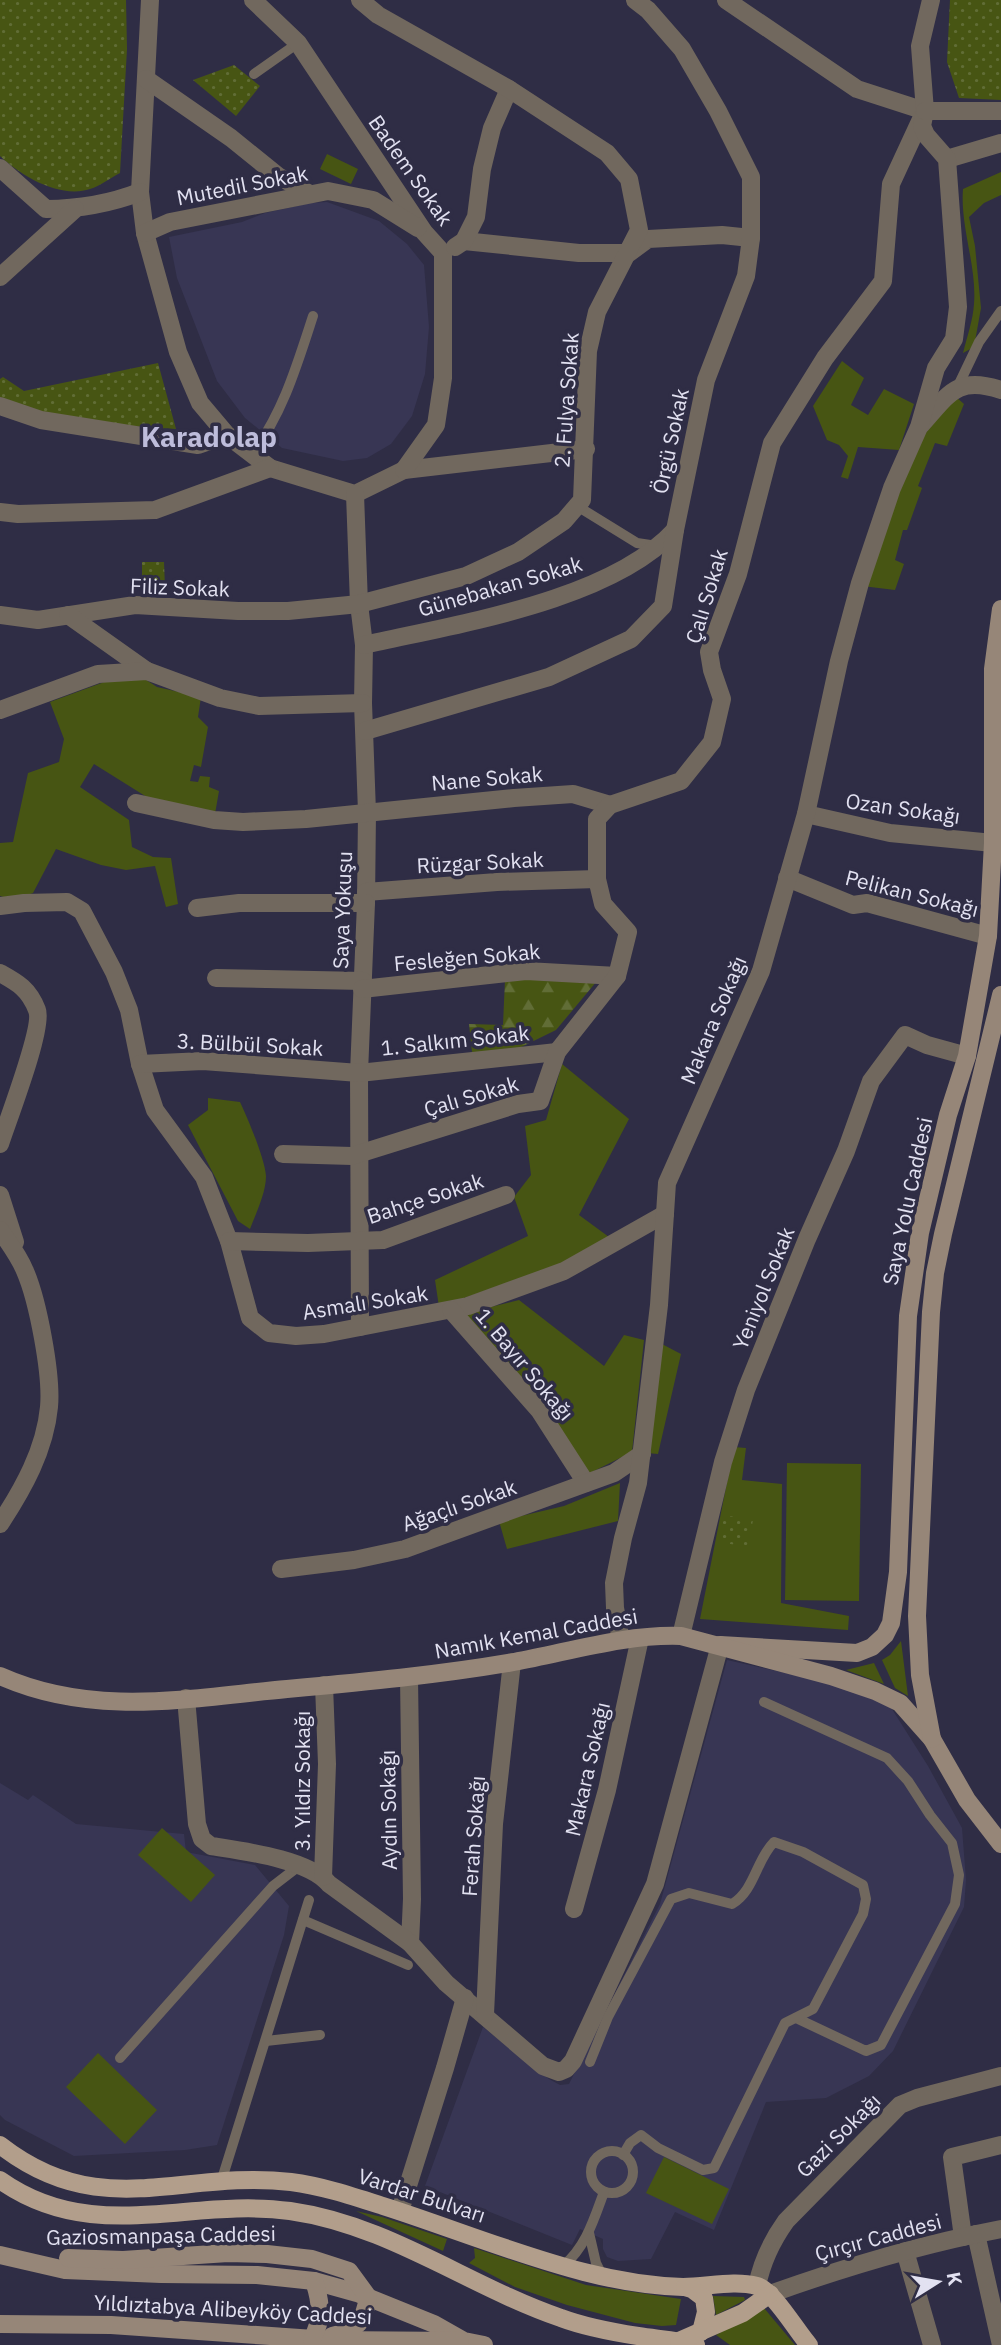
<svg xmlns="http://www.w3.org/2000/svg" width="1001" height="2345" font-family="'IBM Plex Sans',sans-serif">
  <defs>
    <pattern id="forest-firs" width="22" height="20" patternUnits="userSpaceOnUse" patternTransform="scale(1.75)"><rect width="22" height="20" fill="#475513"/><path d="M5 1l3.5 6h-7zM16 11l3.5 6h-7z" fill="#616d36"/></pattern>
    <pattern id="park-dots" width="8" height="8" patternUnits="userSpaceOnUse" patternTransform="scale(1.75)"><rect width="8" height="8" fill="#475513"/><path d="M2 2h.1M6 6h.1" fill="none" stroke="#616d36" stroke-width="1.8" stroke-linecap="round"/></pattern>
  </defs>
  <rect width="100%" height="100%" fill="#2f2d45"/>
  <!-- built -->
  <g fill="#383654">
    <polygon points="327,202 379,221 407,244 424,265 429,327 425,374 412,416 391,444 367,458 343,461 282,448 245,418 217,381 177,278 169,237 242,222 265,213 310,203"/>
    <polygon points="727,1660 827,1682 890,1706 928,1766 962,1828 966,1880 964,1907 893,2051 869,2076 826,2098 766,2102 714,2230 675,2212 651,2259 618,2261 607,2257 603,2249 603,2239 580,2229 572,2245 425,2186 483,2027 549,2079 560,2085 569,2084 660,1904"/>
    <polygon points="0,1783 28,1800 33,1795 76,1824 184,1834 186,1852 255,1865 289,1906 284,1935 217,2145 185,2150 74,2156 5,2120 0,2115"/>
  </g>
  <!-- green -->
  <g fill="#475513">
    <polygon points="327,154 358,169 351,184 320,169"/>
    <path d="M1001 172V195L984 203 969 217 975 246 981 308 974 347 963 353C967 337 973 320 974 304 977 266 960 227 963 189Z"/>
    <polygon points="842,361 864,378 851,405 868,415 884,389 914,404 899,450 858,447 848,479 841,477 848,456 839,445 827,440 813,406"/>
    <polygon points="956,397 964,404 947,446 935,443 918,486 922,488 907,530 903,530 895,560 904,564 895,590 862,586 912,449"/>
    <polygon points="140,676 157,687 201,697 198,717 208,727 201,767 194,765 190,781 198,782 200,776 210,777 209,787 219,791 215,814 150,799 94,764 80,787 129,820 132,847 153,857 171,858 178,904 166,907 155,866 126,870 101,865 56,849 33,893 13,900 0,896 0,843 13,842 28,773 59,762 64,739 50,702 107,681"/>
    <polygon points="562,1064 629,1119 579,1215 609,1237 561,1264 439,1307 435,1280 528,1236 514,1197 531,1175 525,1126 546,1120"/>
    <path d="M208 1098 240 1102C248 1119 265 1159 266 1176 266 1193 256 1213 250 1229L238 1221 188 1125 208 1110Z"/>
    <polygon points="519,1300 604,1366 624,1335 644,1340 632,1452 586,1475 462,1314"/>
    <polygon points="660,1343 681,1354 658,1454 647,1453"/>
    <polygon points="734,1447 746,1448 742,1480 782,1484 781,1603 849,1616 848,1630 700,1619"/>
    <polygon points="787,1463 861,1464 859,1601 785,1600"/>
    <polygon points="620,1483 618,1521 507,1549 499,1521 564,1506"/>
    <polygon points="901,1641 908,1696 895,1688 882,1660 890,1655"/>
    <polygon points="874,1663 884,1684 846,1670"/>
    <polygon points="162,1828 215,1875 191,1902 138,1855"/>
    <polygon points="98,2053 157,2110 125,2144 66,2087"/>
    <polygon points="664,2157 729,2189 712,2224 646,2193"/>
    <polygon points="356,2211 382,2217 447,2239 443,2251"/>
    <polygon points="474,2248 586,2285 681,2299 676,2325 662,2326 635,2323 567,2305 515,2287 469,2263 475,2258"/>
    <polygon points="713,2296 744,2297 745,2300 716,2315"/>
    <polygon points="764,2308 795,2345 730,2345 716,2335"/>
  </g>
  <!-- forest -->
  <polygon fill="url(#forest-firs)" points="530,976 597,981 556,1030 509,1053 472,1052 469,1024 503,1025 505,980"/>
  <!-- park -->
  <g fill="url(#park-dots)">
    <path d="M0 0H126L127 49 120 173C110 178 100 186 90 189 60 199 21 176 0 156Z"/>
    <polygon points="950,0 1001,0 1001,100 959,98 947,62"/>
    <polygon points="234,65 260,86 236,116 193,80"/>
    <polygon points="158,363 176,429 99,424 42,412 0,400 0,379 3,377 24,391"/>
    <polygon points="142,562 164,562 165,588 142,589"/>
    <polygon points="723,1515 753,1520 748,1547 719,1542"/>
  </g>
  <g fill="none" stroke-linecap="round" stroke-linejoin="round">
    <!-- service -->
    <g stroke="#71685e" stroke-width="10">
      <polyline points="254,74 298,43"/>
      <polyline points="958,386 979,342 1001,311"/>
      <path d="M252 454C283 413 297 365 313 316"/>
      <polyline points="577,506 637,543 657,546"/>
      <polyline points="764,1702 887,1758 908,1781 930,1815 952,1843 959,1875 955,1904 881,2045 866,2051 796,2018"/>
      <polyline points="303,1920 408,1965"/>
      <polyline points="266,2041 320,2035"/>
      <polyline points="120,2058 273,1886 299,1866"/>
      <path d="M590 2062 608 2017 671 1899 689 1893 732 1904C755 1890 756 1860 774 1842L803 1852 863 1885 866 1899 863 1914 813 2009 785 2023 714 2168 703 2170 658 2148 641 2135 630 2143 623 2155"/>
      <circle cx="612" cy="2172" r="21"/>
      <polyline points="221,2182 309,1900"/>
      <polyline points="589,2233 596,2263 603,2277"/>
      <path d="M563 2266C586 2247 594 2219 604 2192"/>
    </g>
    <!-- minor -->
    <g stroke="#71685e" stroke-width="18">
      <polyline points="150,0 140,192 145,233 178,352 200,403 227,435 270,468 355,494 404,470 586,449"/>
      <polyline points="253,0 298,43 424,232 443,253 443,378 436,425 404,470"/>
      <polyline points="726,0 857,89 925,111"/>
      <polyline points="146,79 231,138 278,176 310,194"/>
      <polyline points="947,159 1001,143"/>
      <path d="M0 168 46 209C79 209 109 204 140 192"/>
      <polyline points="145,233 170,222 328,191 373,200 418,228"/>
      <polyline points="464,241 579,253 629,253 648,239 722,235 751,238"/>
      <polyline points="455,247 464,241 476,217 482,169 492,128 509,89"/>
      <polyline points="0,277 75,209"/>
      <polyline points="0,406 41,420 198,445 227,435"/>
      <path d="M921 425C949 394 957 375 1001 390"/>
      <polyline points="355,494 359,604 364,645 363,703 367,812 366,903 359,1073 360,1327"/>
      <polyline points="0,512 18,514 155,510 270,468"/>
      <polyline points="0,615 38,620 135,605 238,611 288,611 359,604 466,576 518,552 564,521 582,500 588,351 597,312 639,230 629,179 607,153 509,89 378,15 360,0"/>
      <polyline points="68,615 147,671"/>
      <path d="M364 645C456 624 610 601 675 530"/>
      <polyline points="0,710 98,674 147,671 220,698 259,706 363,703"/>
      <polyline points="365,731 549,677 631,639 663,606 675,530 706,380 746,276 751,238 751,177 718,111 682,49 648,10 635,0"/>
      <polyline points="136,803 214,820 243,822 306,819 514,798 573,794 610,805"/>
      <polyline points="806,814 890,833 993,843"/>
      <polyline points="787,878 853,905 867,903 988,936"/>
      <polyline points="366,892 497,882 597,879"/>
      <polyline points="0,906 24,903 67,902 82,911 114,972 129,1010 140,1064 155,1110 204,1177 229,1241 250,1318 269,1333 296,1336 324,1334 468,1306 564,1271 665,1214"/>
      <polyline points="197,908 239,903 366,903"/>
      <path d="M0 973C18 983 29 989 37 1010 44 1027 7 1122 0 1144"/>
      <polyline points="216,978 363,981"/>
      <polyline points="362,989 526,971 617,976"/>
      <polyline points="140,1064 203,1061 359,1073 557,1052"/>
      <polyline points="283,1154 352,1156 518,1104 540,1101 557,1052 617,976 628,932 603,904 597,879 597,819 610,805 681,781 712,742 722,699 712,670 709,652 738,574 772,443 825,358 883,281 891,184 922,117"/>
      <polyline points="0,1195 15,1242"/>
      <path d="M0 1230C9 1243 19 1256 25 1271 38 1301 52 1375 49 1407 45 1450 23 1489 0 1524"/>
      <polyline points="229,1241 308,1243 383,1240 506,1195"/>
      <polyline points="451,1310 539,1410 586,1483"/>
      <polyline points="281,1569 354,1560 405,1549 614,1473 642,1454"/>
      <polyline points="681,1636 723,1462 746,1390 807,1239 846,1151 871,1081 905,1035 927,1045 967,1056"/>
      <polyline points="621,1640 615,1608 614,1583 623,1538 638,1483 659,1305 667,1183 761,971 806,814 839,661 860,583 892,488 919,427 936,368 954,339 958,307 947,159 926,135 922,126 925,111 920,46 931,0"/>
      <polyline points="409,1677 412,1899 410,1943"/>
      <path d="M186 1698 197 1824 202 1839 211 1846C242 1851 309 1859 329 1884L410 1943 446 1983 543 2066 559 2072 566 2069 573 2061 655 1884 720 1645"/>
      <polyline points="323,1877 327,1764 324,1685"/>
      <polyline points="574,1909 607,1790 640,1638"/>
      <polyline points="485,2014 494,1824 512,1662"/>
      <polyline points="400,2211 445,2068 465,1998"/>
      <polyline points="976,2234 1001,2345"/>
      <polyline points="963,2237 952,2157 1001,2145"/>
      <polyline points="905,2251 932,2345"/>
      <path d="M757 2286C762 2261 771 2242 786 2221L900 2105 917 2098 1001 2076"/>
      <path d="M770 2294C845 2267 922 2244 1001 2229"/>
    </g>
    <!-- tertiary -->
    <polyline stroke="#71685e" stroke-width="18" points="925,111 1001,111"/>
    <!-- secondary -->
    <g stroke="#968678" stroke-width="18">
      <polyline points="720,1645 857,1653 872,1647 885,1635 891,1623 898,1572 908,1316 920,1233 948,1115 967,1056 988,936 993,843 993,669 1001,609"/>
      <path d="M0 1676C94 1718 189 1698 287 1689 363 1682 439 1675 514 1662 569 1652 625 1634 681 1636L831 1676 875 1691 900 1703 932 1739 967 1800 1001 1844"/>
      <polyline points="932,1739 920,1675 917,1616 931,1312 935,1273 943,1234 1001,995"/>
      <polyline points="0,2255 65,2270 161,2274 257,2275 314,2281 357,2293 434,2324 464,2341 484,2345"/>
      <path d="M68 2258 123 2260 228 2253 267 2254 312 2259 349 2271 368 2297C364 2322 358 2330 332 2336"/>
      <polyline points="0,2324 111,2325 328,2340 460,2341"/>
      <path d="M312 2339C323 2319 321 2302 314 2281"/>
    </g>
    <!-- primary -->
    <g stroke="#b29e8b" stroke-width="18">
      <path d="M0 2145C101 2224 181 2169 291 2182 322 2186 352 2196 383 2206 449 2227 517 2255 584 2272 615 2280 651 2286 683 2287 707 2287 734 2280 757 2286 773 2290 797 2332 809 2345"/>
      <path d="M0 2180C93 2246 189 2197 290 2211 389 2225 468 2286 561 2318 585 2327 612 2332 638 2336 657 2339 677 2340 696 2345"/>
      <polyline points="685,2287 692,2289 704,2298 706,2312 701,2332"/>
      <polyline points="679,2341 743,2313 770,2294"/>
    </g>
  </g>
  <g text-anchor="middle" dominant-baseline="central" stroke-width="7" stroke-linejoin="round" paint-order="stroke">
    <!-- street labels -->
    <g font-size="21" fill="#e2e1f1" stroke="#2f2d45">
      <text transform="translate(411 170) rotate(55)">Badem Sokak</text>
      <text transform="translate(242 185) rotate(-11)">Mutedil Sokak</text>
      <text transform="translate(566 400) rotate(-86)">2. Fulya Sokak</text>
      <text transform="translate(670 441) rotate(-78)">Örgü Sokak</text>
      <text transform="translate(500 586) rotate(-16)">Günebakan Sokak</text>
      <text transform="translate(180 587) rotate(2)">Filiz Sokak</text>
      <text transform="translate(706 596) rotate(-73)">Çalı Sokak</text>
      <text transform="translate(487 778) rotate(-5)">Nane Sokak</text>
      <text transform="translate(903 808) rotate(8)">Ozan Sokağı</text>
      <text transform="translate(480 862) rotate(-3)">Rüzgar Sokak</text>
      <text transform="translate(912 893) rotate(14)">Pelikan Sokağı</text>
      <text transform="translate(342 910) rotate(-88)">Saya Yokuşu</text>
      <text transform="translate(467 957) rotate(-5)">Fesleğen Sokak</text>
      <text transform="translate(713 1020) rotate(-67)">Makara Sokağı</text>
      <text transform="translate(455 1040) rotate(-6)">1. Salkım Sokak</text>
      <text transform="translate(250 1044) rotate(3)">3. Bülbül Sokak</text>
      <text transform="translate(471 1096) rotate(-16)">Çalı Sokak</text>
      <text transform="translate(425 1198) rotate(-18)">Bahçe Sokak</text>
      <text transform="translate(907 1201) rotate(-78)">Saya Yolu Caddesi</text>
      <text transform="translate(763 1288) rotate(-68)">Yeniyol Sokak</text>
      <text transform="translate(365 1302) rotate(-9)">Asmalı Sokak</text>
      <text transform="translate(525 1364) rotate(50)">1. Bayır Sokağı</text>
      <text transform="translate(459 1505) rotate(-19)">Ağaçlı Sokak</text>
      <text transform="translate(536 1633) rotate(-10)">Namık Kemal Caddesi</text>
      <text transform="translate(587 1769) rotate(-77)">Makara Sokağı</text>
      <text transform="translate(302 1781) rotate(-90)">3. Yıldız Sokağı</text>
      <text transform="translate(388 1810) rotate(-91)">Aydın Sokağı</text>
      <text transform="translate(473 1836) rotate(-86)">Ferah Sokağı</text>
      <text transform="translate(838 2135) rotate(-45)">Gazi Sokağı</text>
      <text transform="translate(422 2195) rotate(18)">Vardar Bulvarı</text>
      <text transform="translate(161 2235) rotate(-1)">Gaziosmanpaşa Caddesi</text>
      <text transform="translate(878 2237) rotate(-15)">Çırçır Caddesi</text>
      <text transform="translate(233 2309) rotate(3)">Yıldıztabya Alibeyköy Caddesi</text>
    </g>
    <!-- district labels -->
    <g font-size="28" font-weight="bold" fill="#bebddb" stroke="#2f2d45">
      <text x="209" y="436">Karadolap</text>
    </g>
  </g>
  <!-- north arrow -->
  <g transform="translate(938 2282) rotate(79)" stroke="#2f2d45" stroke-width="5" paint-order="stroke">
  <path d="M0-5L12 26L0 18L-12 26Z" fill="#e2e1f1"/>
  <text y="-10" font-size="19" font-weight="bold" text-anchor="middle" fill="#e2e1f1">K</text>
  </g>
</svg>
